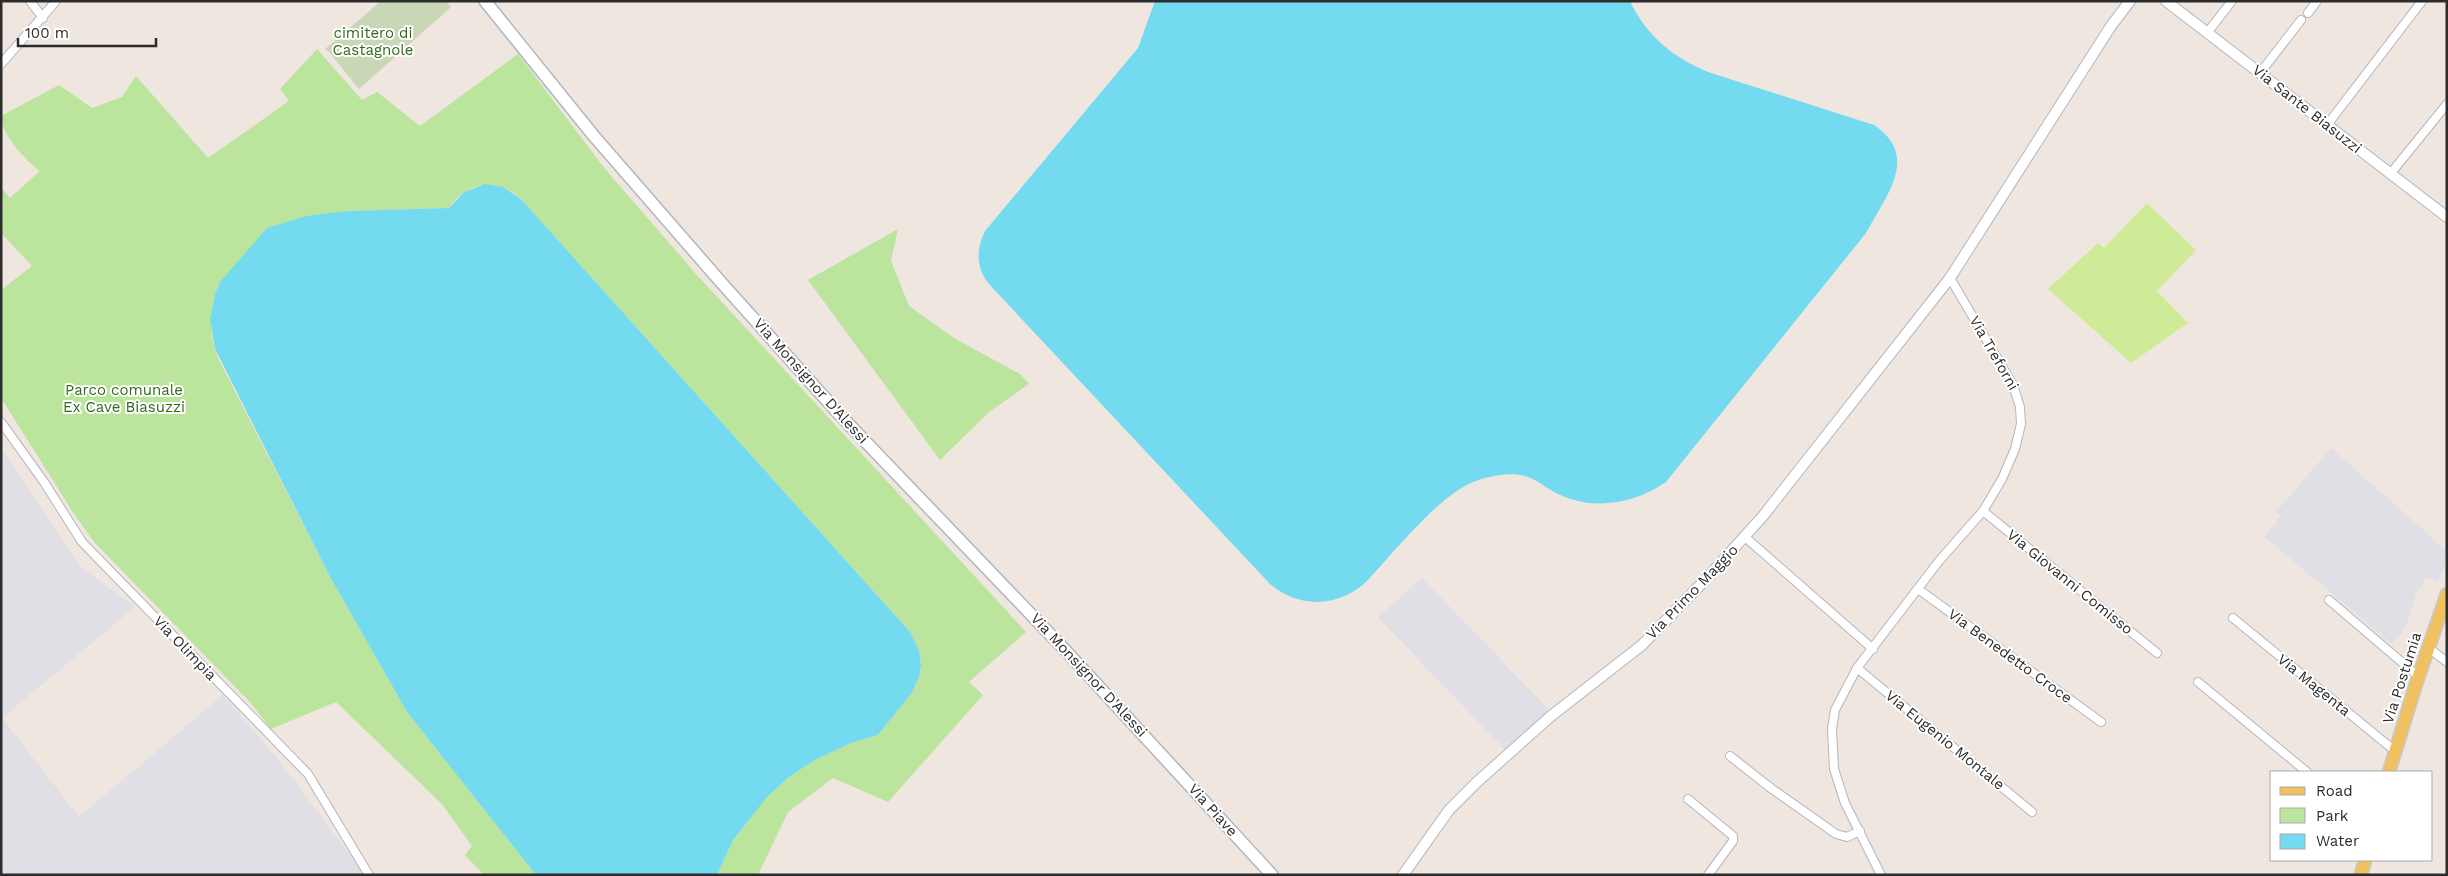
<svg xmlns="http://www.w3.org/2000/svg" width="2448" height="876" font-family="'Work Sans',sans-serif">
  <rect width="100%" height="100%" fill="#eee6df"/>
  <!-- industrial -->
  <g fill="#e0dfe6">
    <polygon points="1,448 81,567 135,607 2,718 79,817 223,695 281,763 365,875 1,875"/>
    <polygon points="2331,448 2447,551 2447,559 2438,582 2425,577 2421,589 2418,588 2406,626 2392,644 2265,537 2281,516 2276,512"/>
    <polygon points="1422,578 1552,713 1506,751 1378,617"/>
  </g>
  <!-- green -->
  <g fill="#bbe49c">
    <path d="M317 49 362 100 377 92 420 126 518 54 605 169 696 274 1026 632 969 682 983 695 888 802 833 778 788 812 758 875H717L733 840 768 796 789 777 813 761 851 743 878 735 911 694 919 679 921 665 919 650 910 632 521 199C499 178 466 180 449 208L349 211 220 282C209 307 208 332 218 358L329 575 407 712 536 875H484L465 855 472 846 442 804 336 702 271 729 249 701 95 543 76 517 1 398V290L32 266 1 233V187L10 198 40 171C25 160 1 134 1 116L59 85 92 108 122 97 136 76 208 158 289 101 280 89Z"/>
    <polygon points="898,229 891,261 909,306 954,338 1020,374 1029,384 989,412 940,460 808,280"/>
  </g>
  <!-- cemetery -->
  <polygon fill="#cad7b6" points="381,1 446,1 451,7 359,89 329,52 325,49"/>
  <!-- pitch -->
  <polygon fill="#d0eb98" points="2147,203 2196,250 2157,291 2188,323 2131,363 2048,289 2098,243 2104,248"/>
  <!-- water -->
  <g fill="#73daef">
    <path d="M1155 1H1630C1646 36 1676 60 1711 73L1874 125C1921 156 1885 197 1866 233L1666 482C1634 504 1594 511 1558 494 1547 489 1537 479 1525 476 1511 472 1489 476 1476 481 1440 493 1392 555 1365 583 1336 608 1298 608 1270 584L988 283C976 267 976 249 985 231L1138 48Z"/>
    <polygon points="485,184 503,187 521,199 910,632 919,650 921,665 919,678 911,694 878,735 851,743 813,761 789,777 768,796 733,840 717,875 536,875 407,712 329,575 215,349 210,319 215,294 220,282 267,228 307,216 349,211 449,208 464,192"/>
  </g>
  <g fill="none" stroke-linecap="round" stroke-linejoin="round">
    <!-- minor casing -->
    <g stroke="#b2b6bf" stroke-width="10">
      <g id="minor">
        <polyline points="30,1 43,18"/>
        <polyline points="2308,13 2317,1"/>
        <polyline points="2207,33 2232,1"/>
        <polyline points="1,64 56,1"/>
        <polyline points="2260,73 2301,20"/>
        <polyline points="2327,125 2422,1"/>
        <polyline points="2391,173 2447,104"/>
        <polyline points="1,422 44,482 82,542 308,774 369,875"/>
        <polyline points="1983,511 2157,653"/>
        <polyline points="1745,537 1873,649"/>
        <polyline points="1918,589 2101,722"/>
        <polyline points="2329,600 2418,676"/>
        <polyline points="2233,618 2395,751"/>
        <polyline points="2429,648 2447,662"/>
        <polyline points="1857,668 2032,812"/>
        <polyline points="2198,682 2307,772"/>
        <polyline points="1730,756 1772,789 1836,834 1847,837 1860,831"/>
        <polyline points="1688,799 1733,836 1733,841 1708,875"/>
        <polyline points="1881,875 1845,803 1834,769 1832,729 1835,710 1857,668 1939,561 1983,511 2002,479 2015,449 2021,424 2020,407 2013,385 1950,278"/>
      </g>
    </g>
    <!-- tertiary casing -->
    <g stroke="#b2b6bf" stroke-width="12">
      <g id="tertiary">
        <polyline points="2166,1 2447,217"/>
        <polyline points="1403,875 1449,810 1477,782 1551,716 1642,645 1707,578 1763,516 1950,278 2111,26 2130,1"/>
      </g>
    </g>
    <!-- secondary casing -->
    <g stroke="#b2b6bf" stroke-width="14">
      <polyline id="secondary" points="485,1 593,135 719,280 840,415 1066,651 1272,875"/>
    </g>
    <!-- primary casing -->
    <g stroke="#c8c8c8" stroke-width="15">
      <g id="primary">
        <polyline points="2389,772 2416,684 2447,594"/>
        <polyline points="2361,875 2365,860"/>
      </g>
    </g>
    <!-- minor -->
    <use href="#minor" stroke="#fff" stroke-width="8"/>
    <!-- tertiary -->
    <use href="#tertiary" stroke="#fff" stroke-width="10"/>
    <!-- secondary -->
    <use href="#secondary" stroke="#fff" stroke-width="11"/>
    <!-- primary -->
    <use href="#primary" stroke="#f0c161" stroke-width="12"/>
  </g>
  <g text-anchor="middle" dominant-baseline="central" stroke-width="4" stroke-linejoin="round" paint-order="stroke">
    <!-- park labels -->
    <g font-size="15" fill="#336a1b" stroke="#fff">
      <text x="373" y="33">cimitero di<tspan x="373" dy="17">Castagnole</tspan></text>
      <text x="124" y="390">Parco comunale<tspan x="124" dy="17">Ex Cave Biasuzzi</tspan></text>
    </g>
    <!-- street labels -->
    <g font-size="15" fill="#2c2c2c" stroke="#fff">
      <text transform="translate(2307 109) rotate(38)">Via Sante Biasuzzi</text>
      <text transform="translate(1994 353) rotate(60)">Via Treforni</text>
      <text transform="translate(811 381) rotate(48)">Via Monsignor D'Alessi</text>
      <text transform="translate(2070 582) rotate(39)">Via Giovanni Comisso</text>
      <text transform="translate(1692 592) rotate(-46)">Via Primo Maggio</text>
      <text transform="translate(185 648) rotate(46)">Via Olimpia</text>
      <text transform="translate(2010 656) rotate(36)">Via Benedetto Croce</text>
      <text transform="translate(1089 675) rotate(47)">Via Monsignor D'Alessi</text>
      <text transform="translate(2402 678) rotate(-72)">Via Postumia</text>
      <text transform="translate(2314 685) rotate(39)">Via Magenta</text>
      <text transform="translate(1945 740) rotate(39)">Via Eugenio Montale</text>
      <text transform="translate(1213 810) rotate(48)">Via Piave</text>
    </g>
  </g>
  <!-- border -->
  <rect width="2448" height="876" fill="none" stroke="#2c2c2c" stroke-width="5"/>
  <!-- legend -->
  <rect x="2270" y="771" width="162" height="90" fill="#ffffff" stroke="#ababab"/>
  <rect x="2280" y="787" width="25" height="8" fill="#f0c161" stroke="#ababab"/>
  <text x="2316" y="796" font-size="15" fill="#2c2c2c">Road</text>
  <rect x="2280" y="808" width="25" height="15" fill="#bbe49c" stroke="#ababab"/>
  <text x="2316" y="821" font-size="15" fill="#2c2c2c">Park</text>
  <rect x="2280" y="834" width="25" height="15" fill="#73daef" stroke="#ababab"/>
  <text x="2316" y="846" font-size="15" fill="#2c2c2c">Water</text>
  <!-- scale -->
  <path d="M18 38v8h138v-8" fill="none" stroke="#2c2c2c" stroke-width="2.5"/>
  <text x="25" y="38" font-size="15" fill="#2c2c2c" stroke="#ffffff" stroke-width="4" paint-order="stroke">100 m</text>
</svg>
